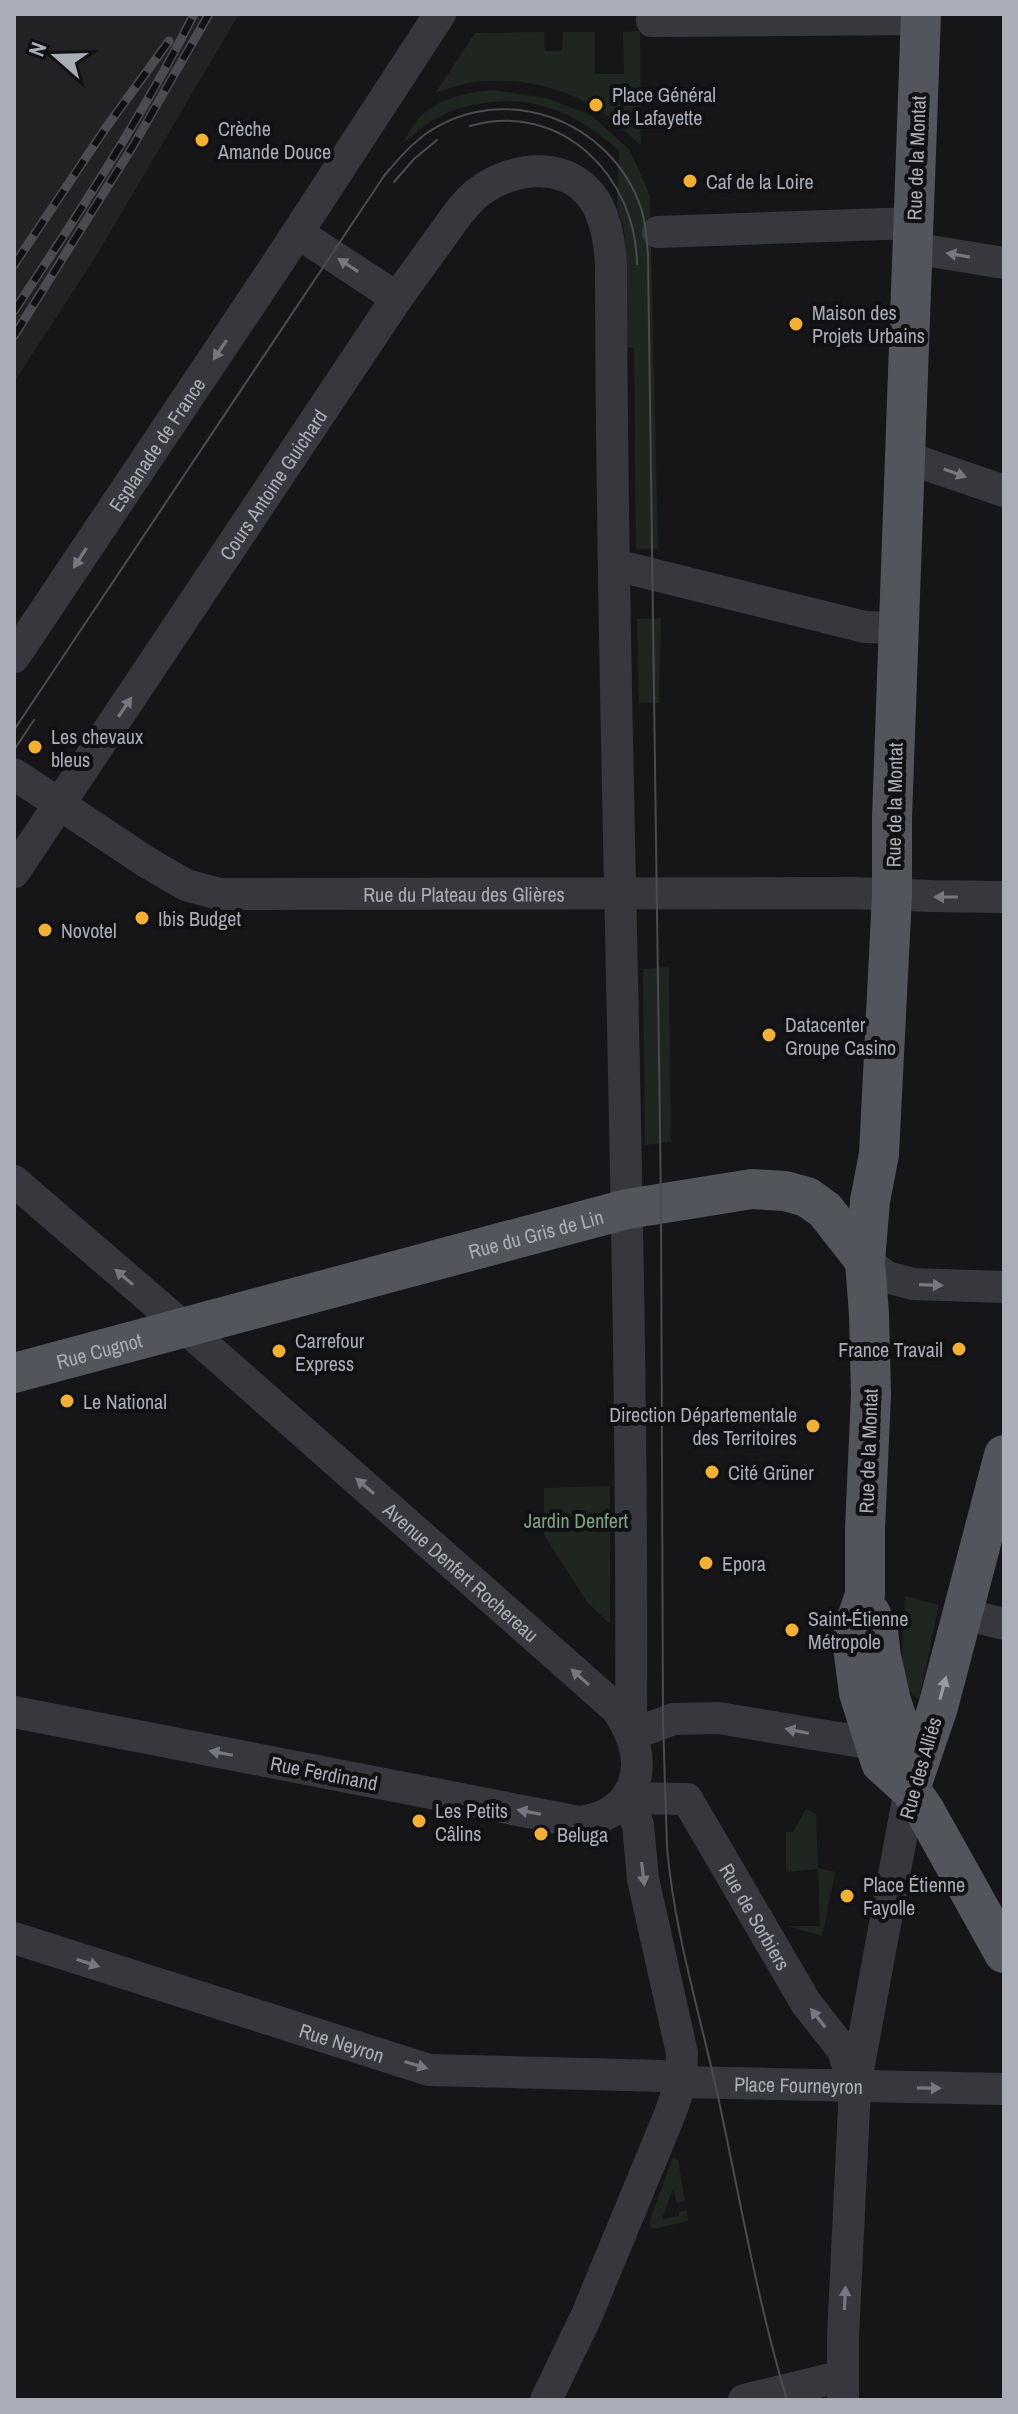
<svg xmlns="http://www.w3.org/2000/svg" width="1018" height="2414" font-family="'Archivo Narrow',sans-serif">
  <rect width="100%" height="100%" fill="#161618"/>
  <!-- built -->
  <polygon fill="#222225" points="14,14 239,14 93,261 14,382"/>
  <!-- green -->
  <g fill="#1e261f">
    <path d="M640 31 641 145C625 132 610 116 592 106 563 88 519 78 484 81 468 82 452 88 436 92L475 33 544 32 545 51H562L563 32H595V74H624L623 32Z"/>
    <path d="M493 90 546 98 591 115 630 150 650 196 658 549H636L634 348 624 347 626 253 624 230 617 206 619 151C580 115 537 95 484 103 468 105 451 110 437 118 424 125 413 136 402 144 408 135 413 124 420 117 439 98 468 92 493 90Z"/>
    <polygon points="661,618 659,703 639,703 637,619"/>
    <polygon points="669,967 671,1142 645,1145 643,969"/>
    <polygon points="610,1486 610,1624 587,1602 544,1535 544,1488"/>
    <path d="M905 1596 939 1605 919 1699C894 1688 905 1620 905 1596Z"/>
    <polygon points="806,1809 816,1814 818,1868 835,1872 822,1936 787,1926 820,1926 818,1869 786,1872 786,1832 793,1832"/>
    <polygon points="673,2157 678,2160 685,2201 677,2203 673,2189 662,2219 679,2216 679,2212 687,2210 688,2221 654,2229 650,2226 650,2220"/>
  </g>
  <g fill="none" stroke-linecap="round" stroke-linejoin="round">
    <!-- minor -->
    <g stroke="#37383d" stroke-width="32">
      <polyline points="652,21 921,19"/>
      <polyline points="658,232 913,223"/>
      <polyline points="298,233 397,298"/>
      <polyline points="912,248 1004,263"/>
      <polyline points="905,457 1004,491"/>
      <polyline points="615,565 865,627 899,628"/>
      <path id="s1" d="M14 657 279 261 440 14"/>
      <path id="s2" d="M14 774 148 863 186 885 219 894 853 893 932 896 1004 897"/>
      <path id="s3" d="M14 872 397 298C412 277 428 255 444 233 454 219 466 201 480 191 514 166 569 160 595 201 607 221 610 244 611 266 612 756 634 1245 631 1735"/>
      <path id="s4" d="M14 1181 216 1355 618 1710C622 1718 627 1725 630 1733 649 1778 627 1817 579 1822L14 1712"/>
      <polyline points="865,1261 887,1277 913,1284 1004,1287"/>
      <polyline points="963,1614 1004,1624"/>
      <polyline points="631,1735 673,1719 719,1718 874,1744"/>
      <path id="s5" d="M627 1798 687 1799 806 2003 843 2050 854 2085"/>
      <path id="s6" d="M14 1938 429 2070 662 2076 681 2082 1004 2089"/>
      <polyline points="546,2400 586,2317 670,2114 681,2082 682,2053 643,1879 638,1825 627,1798"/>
      <polyline points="744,2400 843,2376"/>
      <polyline points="843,2400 843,2337 855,2086 910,1789"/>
    </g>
    <!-- major -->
    <g stroke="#53555c" stroke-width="40">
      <polyline points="921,14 892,817 892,895 879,1154 870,1201 865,1261 869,1314 871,1394 865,1529 865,1595 854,1627 853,1647 859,1693 881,1763 910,1789 925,1811 1004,1953"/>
      <path id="s7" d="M14 1373 627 1209 752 1189 785 1191 807 1197 825 1210 865 1261"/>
      <polyline points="871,1614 878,1632 881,1656 891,1701 905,1744 910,1785"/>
      <polyline points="910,1789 938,1707 1004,1455"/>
    </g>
    <!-- tram -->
    <g stroke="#4a4c52" stroke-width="2">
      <path d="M470 126C561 100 636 176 637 264"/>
      <polyline points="394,182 414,159 437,140"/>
      <path d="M14 730 384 176C397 160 410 145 427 133 505 80 611 120 641 208 646 223 647 241 648 256L661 1203 663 1721 667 1847C674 1930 699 2011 717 2092 739 2193 757 2301 787 2400"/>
      <polyline points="14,750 34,720"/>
    </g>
    <!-- rail casing -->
    <g stroke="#4a4c52" stroke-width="9">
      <g id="rail">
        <polyline points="14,265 105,129 169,41"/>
        <path d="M14 311C78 215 142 117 194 14"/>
        <polyline points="14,336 133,146 209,14"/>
      </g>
    </g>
    <!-- rail -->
    <use href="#rail" stroke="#111113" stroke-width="6" stroke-dasharray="18" stroke-linecap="butt"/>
  </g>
  <!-- one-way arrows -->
  <defs><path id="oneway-solid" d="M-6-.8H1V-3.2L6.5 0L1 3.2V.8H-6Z" transform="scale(2)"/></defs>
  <g fill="#757881">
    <use href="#oneway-solid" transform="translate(958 255) rotate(-170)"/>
    <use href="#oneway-solid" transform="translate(348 265) rotate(-147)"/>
    <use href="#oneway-solid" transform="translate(220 350) rotate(124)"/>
    <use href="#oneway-solid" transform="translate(955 473) rotate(20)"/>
    <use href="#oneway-solid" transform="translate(80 558) rotate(123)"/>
    <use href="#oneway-solid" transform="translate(125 707) rotate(-56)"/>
    <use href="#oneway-solid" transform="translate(946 897) rotate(-180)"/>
    <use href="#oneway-solid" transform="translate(124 1277) rotate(-139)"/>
    <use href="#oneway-solid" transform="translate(931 1285) rotate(2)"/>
    <use href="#oneway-solid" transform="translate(365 1486) rotate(-139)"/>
    <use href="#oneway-solid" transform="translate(580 1677) rotate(-138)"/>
    <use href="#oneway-solid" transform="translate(797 1731) rotate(-169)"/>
    <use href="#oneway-solid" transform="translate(221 1753) rotate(-169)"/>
    <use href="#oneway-solid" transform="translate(529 1812) rotate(-169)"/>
    <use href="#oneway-solid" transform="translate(643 1874) rotate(83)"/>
    <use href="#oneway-solid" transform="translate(88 1963) rotate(18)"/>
    <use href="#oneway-solid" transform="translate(818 2018) rotate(-128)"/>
    <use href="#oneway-solid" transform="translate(416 2065) rotate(17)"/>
    <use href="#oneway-solid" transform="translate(929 2088) rotate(1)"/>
    <use href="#oneway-solid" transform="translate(845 2298) rotate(-87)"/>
  </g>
  <use fill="#979ba6" href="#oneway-solid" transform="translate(943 1688) rotate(-75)"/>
  <!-- markers -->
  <g fill="#f2b134" stroke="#111113" stroke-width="3">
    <circle cx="596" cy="105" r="8"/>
    <circle cx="202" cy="140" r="8"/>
    <circle cx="690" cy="181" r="8"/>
    <circle cx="796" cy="324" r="8"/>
    <circle cx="35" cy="747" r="8"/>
    <circle cx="142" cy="918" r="8"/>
    <circle cx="45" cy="930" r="8"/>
    <circle cx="769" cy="1035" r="8"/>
    <circle cx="959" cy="1349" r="8"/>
    <circle cx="279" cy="1351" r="8"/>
    <circle cx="67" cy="1401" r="8"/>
    <circle cx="813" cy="1426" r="8"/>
    <circle cx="712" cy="1472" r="8"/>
    <circle cx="706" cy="1563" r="8"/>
    <circle cx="792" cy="1630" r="8"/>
    <circle cx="419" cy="1821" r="8"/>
    <circle cx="541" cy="1834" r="8"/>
    <circle cx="847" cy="1896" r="8"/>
  </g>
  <g text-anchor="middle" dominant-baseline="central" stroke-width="8" stroke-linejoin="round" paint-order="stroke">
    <!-- poi labels -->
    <g font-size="20" fill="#a8adb8" stroke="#111113" text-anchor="start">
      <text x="612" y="94">Place Général<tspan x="612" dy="23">de Lafayette</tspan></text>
      <text x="218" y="128">Crèche<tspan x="218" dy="23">Amande Douce</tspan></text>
      <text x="706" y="181">Caf de la Loire</text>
      <text x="812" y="312">Maison des<tspan x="812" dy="23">Projets Urbains</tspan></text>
      <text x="51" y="736">Les chevaux<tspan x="51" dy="23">bleus</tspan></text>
      <text x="158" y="918">Ibis Budget</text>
      <text x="61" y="930">Novotel</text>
      <text x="785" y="1024">Datacenter<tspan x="785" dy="23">Groupe Casino</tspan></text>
      <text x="295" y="1340">Carrefour<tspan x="295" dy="23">Express</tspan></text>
      <text x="943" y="1349" text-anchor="end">France Travail</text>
      <text x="83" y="1401">Le National</text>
      <text x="797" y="1414" text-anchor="end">Direction Départementale<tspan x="797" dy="23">des Territoires</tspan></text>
      <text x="728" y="1472">Cité Grüner</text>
      <text x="722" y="1563">Epora</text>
      <text x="808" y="1618">Saint-Étienne<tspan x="808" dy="23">Métropole</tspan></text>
      <text x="435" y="1810">Les Petits<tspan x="435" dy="23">Câlins</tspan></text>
      <text x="557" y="1834">Beluga</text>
      <text x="863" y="1884">Place Étienne<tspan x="863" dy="23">Fayolle</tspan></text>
    </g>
    <!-- street labels -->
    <g font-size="20" fill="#a8adb8" stroke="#111113">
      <text transform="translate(916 158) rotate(-88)">Rue de la Montat</text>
      <text stroke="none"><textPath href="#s1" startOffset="256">Esplanade de France</textPath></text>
      <text stroke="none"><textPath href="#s3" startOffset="466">Cours Antoine Guichard</textPath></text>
      <text transform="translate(894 805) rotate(-89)">Rue de la Montat</text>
      <text stroke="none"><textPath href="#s2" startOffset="484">Rue du Plateau des Glières</textPath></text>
      <text stroke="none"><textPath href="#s7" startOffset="540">Rue du Gris de Lin</textPath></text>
      <text stroke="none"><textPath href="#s7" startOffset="88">Rue Cugnot</textPath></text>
      <text transform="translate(868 1451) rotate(-88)">Rue de la Montat</text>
      <text stroke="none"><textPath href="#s4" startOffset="594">Avenue Denfert Rochereau</textPath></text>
      <text transform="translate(920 1768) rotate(-74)">Rue des Alliés</text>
      <text transform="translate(324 1773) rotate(11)">Rue Ferdinand</text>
      <text stroke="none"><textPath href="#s5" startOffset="196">Rue de Sorbiers</textPath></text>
      <text stroke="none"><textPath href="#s6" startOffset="344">Rue Neyron</textPath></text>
      <text stroke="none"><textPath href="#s6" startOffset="806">Place Fourneyron</textPath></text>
    </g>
    <!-- park labels -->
    <g font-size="20" fill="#7fa381" stroke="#111113">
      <text x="576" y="1520">Jardin Denfert</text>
    </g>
  </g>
  <!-- border -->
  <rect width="1018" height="2414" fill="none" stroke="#a8adb8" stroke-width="32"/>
  <!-- north arrow -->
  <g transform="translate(56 56) rotate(290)" stroke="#111113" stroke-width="6" paint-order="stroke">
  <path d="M0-6L14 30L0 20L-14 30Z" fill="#a8adb8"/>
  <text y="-12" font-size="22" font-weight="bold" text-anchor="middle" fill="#a8adb8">N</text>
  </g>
</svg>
